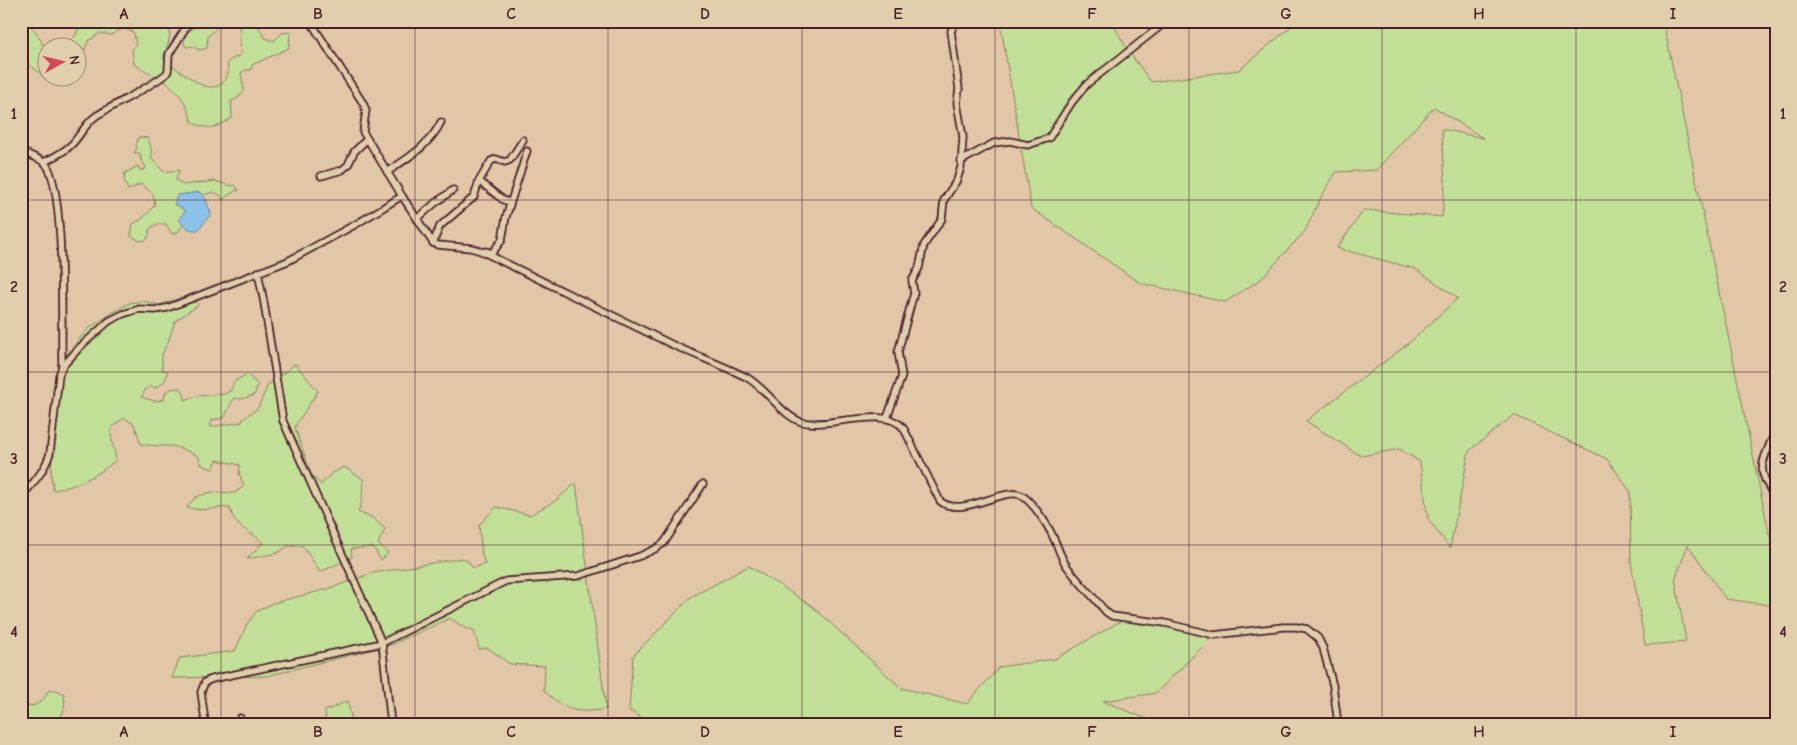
<svg xmlns="http://www.w3.org/2000/svg" width="1797" height="745" font-family="'Comic Neue',sans-serif">
  <rect width="100%" height="100%" fill="#e1c6a8"/>
  <filter id="ink" filterUnits="userSpaceOnUse"><feTurbulence type="fractalNoise" baseFrequency=".02" numOctaves="2"/><feDisplacementMap in="SourceGraphic" scale="10" xChannelSelector="R" yChannelSelector="G"/><feConvolveMatrix kernelMatrix="1 2 1 2 8 2 1 2 1" color-interpolation-filters="sRGB"/></filter>
  <g filter="url(#ink)">
    <!-- green -->
    <g fill="#c2df97" stroke="#867f61">
      <path d="M21 21C35 24 43 44 47 57 49 62 48 71 48 78H52L48 80 23 59 24 51 21 43Z"/>
      <path d="M81 21H167C173 34 168 45 163 58 173 67 181 72 192 79 195 81 199 84 202 85 219 92 232 80 227 63L232 59 241 55 239 21H255L265 38 274 41 282 33 290 32 289 48 252 65 251 70H245L241 73 244 91 238 98 231 101 232 118C215 128 210 131 192 122 180 82 166 84 134 64L132 50 136 45 134 33 124 28 111 35 100 33 88 41 84 52 78 57V48H62L76 35Z"/>
      <polygon points="205,21 221,21 219,26 208,36 207,48 199,50 193,46 186,47 184,43 186,33"/>
      <polygon points="1006,21 1111,21 1129,52 1151,82 1239,70 1298,21 1663,21 1776,567 1776,606 1726,599 1688,545 1675,579 1686,642 1645,645 1631,562 1630,491 1607,459 1514,415 1469,451 1450,548 1428,519 1420,462 1400,449 1361,456 1306,421 1408,344 1458,298 1416,269 1337,248 1364,210 1442,217 1445,182 1442,129 1483,138 1434,107 1376,170 1336,172 1320,199 1305,231 1260,280 1225,302 1140,283 1031,208 1001,27"/>
      <path d="M139 137 148 138 152 152 151 158 164 172 179 170 176 180 183 185 215 181 231 186 235 185 239 191 236 190C232 194 227 195 223 200L220 195 213 192 203 195 200 192 191 194 179 206 185 211 180 219 183 225 177 233 172 234 166 224H156L149 230V235L146 240 140 241 131 236 133 224 142 219 155 205 153 194 141 184 128 190 124 180 125 173 138 166 140 170H144L146 167 141 160 140 153H134L137 148 136 144Z"/>
      <path d="M190 295 198 305 175 321 168 342 162 354V369L168 372 164 382 155 388 150 386 145 390 141 397 154 401 164 400 165 393 171 389 180 388 184 393 185 400 197 396 225 394 231 390 234 382 247 374 258 385 254 395 242 399 234 398 224 418 212 420 210 427 242 422 243 419 258 408 268 385 295 364 318 391 297 423 295 428 311 474 321 485 331 474 344 467 363 479 362 501 358 512 373 518 385 529 378 544 388 553 381 560 373 547 351 549 352 557 320 572 303 546H288L277 553 247 559 263 543C250 529 235 530 230 508 215 506 202 513 187 507L196 497 211 492 235 493 244 486 239 473 240 465 217 460 213 469 202 465 198 456C189 452 180 447 170 446 160 446 151 446 141 444L134 424 124 418 112 427 111 436 116 460C99 475 76 487 53 490L51 472 58 364 89 328 117 310 130 303 142 301 159 305Z"/>
      <path d="M576 483 606 709C574 714 568 711 544 691L545 666 510 664 488 648 479 649 474 630 465 628 450 618 391 645 266 676 172 678 180 658 235 651 247 624 256 612 273 603 328 589 373 573 462 558 468 561 473 568 485 564 482 555 479 525 496 507 530 515 555 501Z"/>
      <polygon points="749,566 812,606 901,688 967,704 999,667 1055,659 1126,618 1214,635 1156,693 1103,701 1159,724 648,724 648,722 629,710 633,656 691,597"/>
      <path d="M57 690 64 694C69 727 45 724 21 724V704C34 709 43 703 48 691Z"/>
      <polygon points="348,701 352,724 326,724 325,711"/>
    </g>
    <!-- water -->
    <path fill="#8cc2e9" stroke="#72819d" d="M200 192 206 200 211 214 198 230C189 231 184 227 179 219L185 211 179 206 174 205 177 195Z"/>
    <g fill="none" stroke-linecap="round" stroke-linejoin="round">
      <!-- minor casing -->
      <g stroke="#4a1f2b" stroke-width="9">
        <g id="minor">
          <path d="M21 151C28 155 39 158 45 163 66 185 61 331 62 367"/>
          <polyline points="961,161 994,143 1010,141 1028,145 1049,138 1072,102 1087,84 1167,21"/>
          <path d="M44 162C54 157 65 152 73 143 81 134 86 123 96 116 118 102 144 91 166 74L168 71 169 54 190 21"/>
          <path d="M387 172C408 158 430 145 441 122"/>
          <polyline points="321,176 342,170 348,165 354,152 366,140"/>
          <polyline points="479,181 502,199 510,203"/>
          <path d="M402 196 433 243 438 245 471 248 481 251C545 282 609 314 673 345 697 356 722 365 746 377 765 387 783 417 802 422 829 429 887 404 904 429L940 501C961 519 1003 487 1021 495 1032 501 1048 525 1053 537 1058 546 1060 556 1066 565 1078 582 1093 596 1106 612L1112 616 1165 623 1214 635 1283 627H1297L1307 629 1318 638 1323 648 1333 686 1338 724"/>
          <polyline points="417,219 434,204 453,190"/>
          <polyline points="433,243 440,226 474,197 479,181 491,161 496,159 505,162 510,160 523,140"/>
          <polyline points="486,251 492,253 502,240 506,217 527,151"/>
          <polyline points="258,272 264,303 283,421 382,643 391,724"/>
          <polyline points="887,418 902,376 898,352 914,293 912,281 919,268 924,245 942,219 944,200 957,180 961,167 963,137 957,103 959,89 951,31 954,25 963,21"/>
          <path d="M1776 436 1772 439C1758 472 1759 469 1776 500"/>
          <path d="M21 497C33 483 45 471 50 453L59 375 62 367 80 347 109 321 123 314 139 309 155 310 167 308 288 261 358 223 402 196 363 132 366 110 363 103 310 21"/>
          <polyline points="240,718 240,724"/>
          <polyline points="205,721 201,692 205,682 212,679 382,643 506,581 578,576 640,556 655,549 664,543 703,484"/>
        </g>
      </g>
      <!-- minor -->
      <use href="#minor" stroke="#e1ceac" stroke-width="5.5"/>
    </g>
  </g>
  <!-- grid -->
  <path fill="none" stroke="#4a1f2b" stroke-width="1" stroke-opacity="0.55" d="M221 21V724M415 21V724M608 21V724M802 21V724M995 21V724M1189 21V724M1382 21V724M1576 21V724M21 200H1776M21 372H1776M21 545H1776"/>
  <!-- margin -->
  <rect width="1797" height="745" fill="none" stroke="#e1ceac" stroke-width="55"/>
  <!-- north arrow -->
  <g transform="translate(62 62) rotate(82)"><circle r="24" fill="#e1ceac" stroke="#a58878"/>
  <path d="M0-4L9 19L0 12L-9 19Z" fill="#d1495b"/>
  <text y="-8" font-size="14" font-weight="bold" text-anchor="middle" fill="#4a1f2b">N</text>
  </g>
  <rect x="28" y="28" width="1742" height="690" fill="none" stroke="#4a1f2b" stroke-width="2"/>
  <g font-size="16" text-anchor="middle" font-weight="bold" fill="#4a1f2b">
    <text x="124" y="19">A</text>
    <text x="318" y="19">B</text>
    <text x="511" y="19">C</text>
    <text x="705" y="19">D</text>
    <text x="898" y="19">E</text>
    <text x="1092" y="19">F</text>
    <text x="1286" y="19">G</text>
    <text x="1479" y="19">H</text>
    <text x="1673" y="19">I</text>
    <text x="14" y="119">1</text>
    <text x="1783" y="119">1</text>
    <text x="14" y="292">2</text>
    <text x="1783" y="292">2</text>
    <text x="14" y="464">3</text>
    <text x="1783" y="464">3</text>
    <text x="14" y="637">4</text>
    <text x="1783" y="637">4</text>
    <text x="124" y="737">A</text>
    <text x="318" y="737">B</text>
    <text x="511" y="737">C</text>
    <text x="705" y="737">D</text>
    <text x="898" y="737">E</text>
    <text x="1092" y="737">F</text>
    <text x="1286" y="737">G</text>
    <text x="1479" y="737">H</text>
    <text x="1673" y="737">I</text>
  </g>
</svg>
